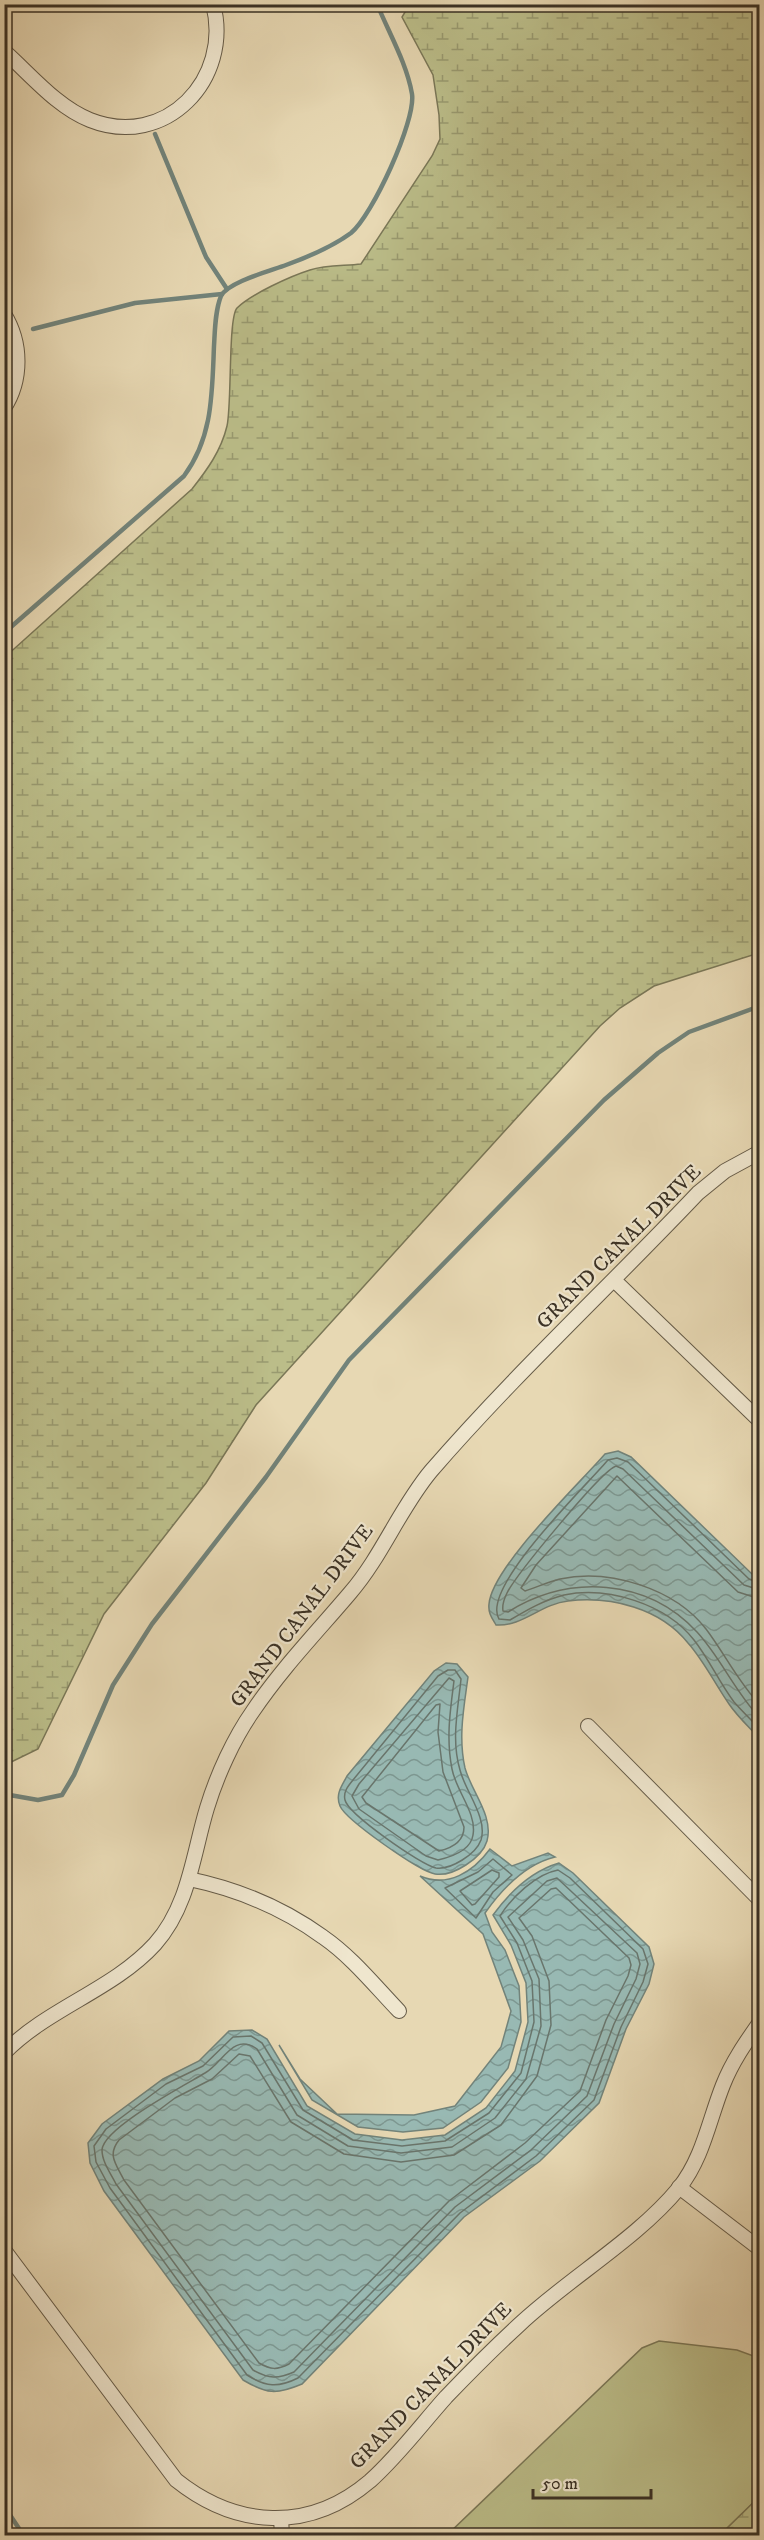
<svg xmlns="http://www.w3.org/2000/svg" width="764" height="2540" font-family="'IM FELL DW Pica',serif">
  <defs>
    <pattern id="wetland-marsh" width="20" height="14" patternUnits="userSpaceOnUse" patternTransform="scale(1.5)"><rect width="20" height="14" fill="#bbbd89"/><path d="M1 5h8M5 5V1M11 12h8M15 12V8" fill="none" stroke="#999a70"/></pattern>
    <pattern id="water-waves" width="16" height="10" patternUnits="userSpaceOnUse" patternTransform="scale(1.5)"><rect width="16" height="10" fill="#98b9b3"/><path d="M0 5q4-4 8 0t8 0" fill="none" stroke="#7d9791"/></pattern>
  </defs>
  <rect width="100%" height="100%" fill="#e7d8b3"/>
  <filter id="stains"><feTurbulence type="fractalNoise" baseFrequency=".00333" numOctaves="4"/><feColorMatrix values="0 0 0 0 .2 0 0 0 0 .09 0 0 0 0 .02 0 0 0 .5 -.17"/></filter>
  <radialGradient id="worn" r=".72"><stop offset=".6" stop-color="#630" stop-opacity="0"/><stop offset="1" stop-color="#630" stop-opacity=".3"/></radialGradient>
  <!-- grass -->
  <polygon fill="#bbbd89" stroke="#7a7757" stroke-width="1.5" points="659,2341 737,2350 759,2358 759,2497 720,2535 446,2536 642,2348"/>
  <!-- wetland -->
  <g fill="url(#wetland-marsh)" stroke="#7a7757" stroke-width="1.5">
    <path d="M410 4 759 5V953L654 986 620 1008 600 1026 256 1405 206 1483 104 1614 38 1749 5 1765V657L192 489C207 470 221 451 227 426 232 404 228 318 237 308 251 294 291 276 310 270 326 265 345 266 361 264L432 156 440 139 439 115 433 75 402 17Z"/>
    <polygon points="759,2497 759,2535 720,2535"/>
  </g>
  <!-- water -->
  <g fill="url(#water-waves)" stroke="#72837a" stroke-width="1.5">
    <path d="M618 1451 631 1457 753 1575 759 1578V1738C749 1727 737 1716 729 1704 715 1684 704 1661 688 1643 660 1608 611 1596 568 1601 541 1604 522 1627 496 1625 492 1618 488 1613 489 1604 492 1567 579 1484 605 1454Z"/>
    <path d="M446 1663 457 1664 468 1677C464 1707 458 1737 465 1768 471 1791 494 1816 487 1841 482 1858 453 1877 435 1874 420 1872 346 1820 340 1806 335 1794 342 1786 347 1776L434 1671Z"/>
    <path d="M490 1849 512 1866 548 1853 555 1857C526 1864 502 1889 485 1913L492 1932 505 1950 519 1986 521 2022 508 2068 481 2102 443 2128 403 2132 358 2127 312 2100 279 2045 300 2079 337 2114 414 2115 455 2106 501 2047 511 2011 483 1934 420 1876C448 1888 473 1872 490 1849Z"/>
    <path d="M559 1863 573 1873 649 1947 654 1964 649 1984 626 2029 599 2103 540 2161 464 2217 302 2384C276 2395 267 2394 243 2380L104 2191 90 2163 88 2143 102 2124 163 2079 199 2061 229 2031 252 2030 267 2039 307 2106 355 2134 402 2140 445 2135 486 2108 515 2071 528 2022 526 1983 511 1945 493 1915C509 1893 532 1871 559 1863Z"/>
  </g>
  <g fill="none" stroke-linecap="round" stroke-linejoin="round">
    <!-- shore -->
    <g stroke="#69756c" stroke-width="1.5">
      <path d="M760 1583 749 1579 628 1462 617 1458 608 1460C586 1486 480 1588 499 1619L510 1620C527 1610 544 1600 564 1595 608 1586 666 1604 694 1640 709 1659 719 1682 734 1702 742 1711 751 1720 760 1729"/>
      <path d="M760 1590 744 1585 623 1469 616 1466C601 1471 516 1575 507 1593 504 1599 502 1605 503 1611L508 1612C569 1574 647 1578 697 1632 721 1658 735 1692 760 1718"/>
      <path d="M760 1599 738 1592 617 1476 536 1565 521 1588 525 1591C537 1587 548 1582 560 1579 610 1568 675 1589 706 1629 725 1654 738 1682 760 1705"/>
      <path d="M448 1670H455L461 1679C458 1709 451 1740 460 1770 465 1791 488 1818 481 1840 476 1854 451 1870 436 1868 421 1865 348 1814 345 1800 343 1792 348 1786 353 1780L438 1676Z"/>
      <path d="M449 1678 454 1681C450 1712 446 1739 452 1769 456 1791 477 1813 473 1835 471 1850 451 1857 438 1860L426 1856 359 1809 352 1796 359 1784Z"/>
      <path d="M440 1704 438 1732 443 1772 464 1827C464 1841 452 1848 439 1851L366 1803 362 1797 436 1705Z"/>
      <polygon points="493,1859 512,1875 493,1892 476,1918 445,1888 478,1872"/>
      <polygon points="492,1870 499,1873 499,1877 475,1904 472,1905 460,1891"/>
      <path d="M558 1870 570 1878 643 1949 648 1964 643 1982 621 2027 594 2100 536 2156 460 2213 298 2378C278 2388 266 2387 247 2375L110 2188 96 2162 94 2146 106 2129 166 2084 203 2066 233 2037 251 2036 262 2043 303 2110 353 2140 402 2146 445 2141 489 2113 521 2073 534 2022 532 1981 517 1943 500 1916C512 1897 536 1874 558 1870Z"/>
      <path d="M557 1878 637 1953 640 1964 636 1979 614 2024 587 2096 531 2150 455 2207 294 2372C278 2379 269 2379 253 2370L116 2184C111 2174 102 2162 102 2150 103 2128 185 2085 205 2073 223 2063 233 2032 257 2049L297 2115 348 2146 401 2153 452 2147 495 2118 526 2079 541 2026 539 1979 523 1940 508 1917 547 1881Z"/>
      <path d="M556 1888 629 1958 631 1965 628 1976 606 2020 580 2091 525 2143 449 2201 289 2364C277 2370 271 2370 259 2363L124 2180C116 2164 107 2155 119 2140L175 2098 212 2079 239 2054 250 2056 291 2122 344 2154 401 2162 454 2155 501 2125 537 2076 551 2025 549 1981 532 1936 519 1918 551 1889Z"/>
    </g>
    <!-- stream -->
    <g stroke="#72837a" stroke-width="4.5">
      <polyline points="155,134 206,257 227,289"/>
      <polyline points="33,329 135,303 222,294"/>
      <path d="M4 633 184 476C213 437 212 393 214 346 215 330 215 311 221 296 228 282 270 271 286 265 308 257 332 247 351 233 372 216 416 121 412 94 407 64 389 33 377 4"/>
      <polyline points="4,1794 38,1800 62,1795 74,1775 113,1685 152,1624 266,1477 349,1360 604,1100 658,1053 689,1032 760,1006"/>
      <polyline points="4,2506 24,2536"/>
    </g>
    <!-- minor casing -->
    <g stroke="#655b48" stroke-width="16">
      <g id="minor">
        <path d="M4 51C31 75 57 107 90 120 165 150 233 79 213 4"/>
        <path d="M4 314C22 343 22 380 4 408"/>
        <polyline points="615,1281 760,1421"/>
        <polyline points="588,1726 760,1900"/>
        <path d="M189 1879C237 1889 283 1908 323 1937 352 1957 375 1986 399 2011"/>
        <path d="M4 2053C48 2008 113 1990 155 1944 189 1906 193 1854 207 1808 217 1775 234 1738 253 1711 282 1668 317 1632 350 1593 382 1556 400 1508 431 1471 515 1374 610 1286 698 1193L725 1171 760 1152"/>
        <polyline points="679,2187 760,2249"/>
        <path d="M4 2250 176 2480C236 2528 309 2533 370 2481 398 2456 421 2425 446 2397 470 2372 495 2347 520 2324 569 2278 637 2239 679 2188 703 2158 709 2120 723 2085 732 2062 746 2042 760 2022"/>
        <polyline points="281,2518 282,2536"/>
      </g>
    </g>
    <!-- minor -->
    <use href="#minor" stroke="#efe6ce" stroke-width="14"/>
  </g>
  <g text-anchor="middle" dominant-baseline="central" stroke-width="4.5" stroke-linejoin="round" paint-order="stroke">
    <!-- street labels -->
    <g font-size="21" fill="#3a3125" stroke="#efe6ce">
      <text transform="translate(619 1247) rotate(-45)">GRAND CANAL DRIVE</text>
      <text transform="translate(302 1616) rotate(-53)">GRAND CANAL DRIVE</text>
      <text transform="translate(431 2386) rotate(-46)">GRAND CANAL DRIVE</text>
    </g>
  </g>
  <!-- margin -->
  <rect width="764" height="2540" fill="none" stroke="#e7d8b3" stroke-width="24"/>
  <rect x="6" y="6" width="752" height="2528" fill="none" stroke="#3a3125" stroke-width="3"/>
  <rect x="12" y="12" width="740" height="2516" fill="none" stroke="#3a3125" stroke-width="1.5"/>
  <!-- scale -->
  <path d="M533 2489v9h118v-9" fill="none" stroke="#3a3125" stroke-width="3"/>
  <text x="542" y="2489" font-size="18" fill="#3a3125" stroke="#efe6ce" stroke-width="4.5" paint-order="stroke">50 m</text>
  <rect width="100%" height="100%" filter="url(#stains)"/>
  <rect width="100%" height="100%" fill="url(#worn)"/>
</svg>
